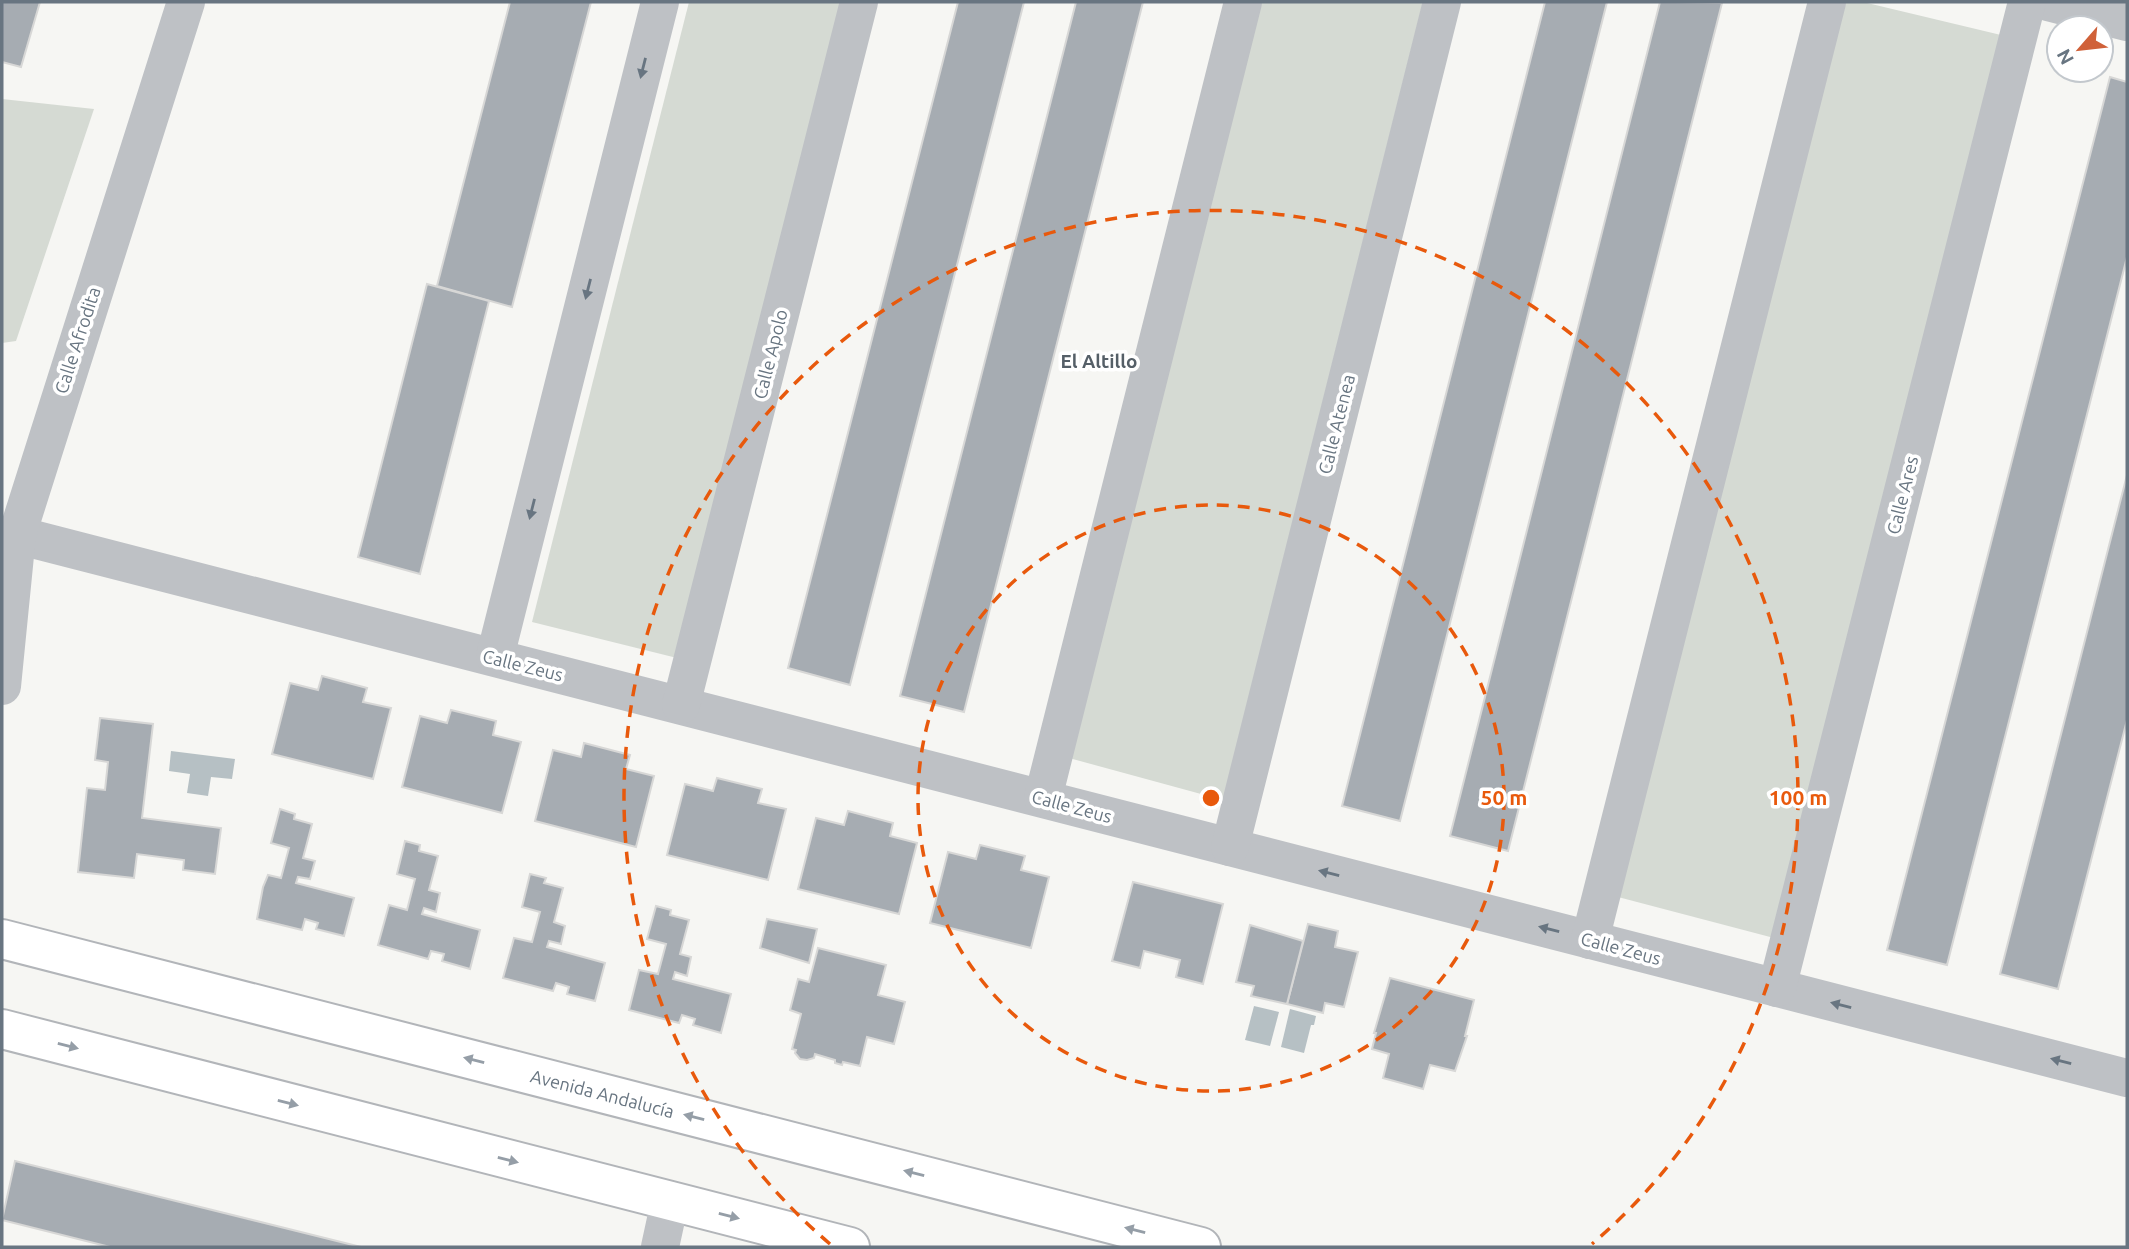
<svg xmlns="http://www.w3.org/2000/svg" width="2129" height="1249" font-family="Ubuntu,sans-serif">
  <rect width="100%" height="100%" fill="#f6f6f3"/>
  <!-- green -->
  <g fill="#d5dad3">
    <polygon points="689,2 841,2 677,658 532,622"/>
    <polygon points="1260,2 1423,2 1223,800 1069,758"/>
    <polygon points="1843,2 1863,2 2001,35 1774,938 1618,897"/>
    <polygon points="2,99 94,109 16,341 2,343"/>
  </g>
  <!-- water -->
  <g fill="#b6c0c4">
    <polygon points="171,751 235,759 232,779 211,777 208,796 187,793 190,774 169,771"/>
    <polygon points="1254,1006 1279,1012 1270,1046 1245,1040"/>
    <polygon points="1290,1009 1316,1016 1314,1025 1311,1025 1304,1053 1281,1047"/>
  </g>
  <!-- building -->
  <g fill="#a6acb2" stroke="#d7d7d6" stroke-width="2">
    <polygon points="2,2 40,2 21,67 2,62"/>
    <polygon points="510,2 591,2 512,307 437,286"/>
    <polygon points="958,2 1024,2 850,685 788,668"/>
    <polygon points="1076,2 1143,2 964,712 900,696"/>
    <polygon points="1545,2 1607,2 1400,821 1342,806"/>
    <polygon points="1660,2 1722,3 1508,851 1450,836"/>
    <polygon points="2110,77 2127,82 2127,257 1947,965 1887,950"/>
    <polygon points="427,284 489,301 420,574 358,557"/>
    <polygon points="2127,475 2127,720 2058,989 2000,974"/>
    <polygon points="322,676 367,688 363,702 391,708 373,779 272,754 290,683 318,690"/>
    <polygon points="451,710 496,721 493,735 521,742 502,813 402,787 420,716 447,723"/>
    <polygon points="100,718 153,724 142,818 221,828 215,874 183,870 184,860 137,854 134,878 78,872 87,788 105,790 108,762 95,760"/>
    <polygon points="584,743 630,755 626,769 654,776 636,847 535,821 553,750 581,757"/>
    <polygon points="717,778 762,789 758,803 786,809 768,880 667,855 685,784 713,791"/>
    <polygon points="280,809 295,814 294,819 312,824 303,858 315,861 310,879 298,877 296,883 354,898 344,936 316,929 318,923 305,919 302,930 257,919 263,887 268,875 281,878 289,848 271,843"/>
    <polygon points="848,811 893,823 890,836 917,843 899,914 798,889 816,818 844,825"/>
    <polygon points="405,841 420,845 419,851 438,856 429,890 440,893 436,912 424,908 422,914 480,930 470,969 442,961 444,954 431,951 428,959 378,945 389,905 407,910 415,879 397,874"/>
    <polygon points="980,845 1025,856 1021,870 1049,877 1031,948 930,923 948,852 976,859"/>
    <polygon points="530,874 546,878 544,883 563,888 554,922 565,926 561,944 549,941 547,947 605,963 595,1001 567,994 569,987 556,983 553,991 503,978 514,938 532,942 540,912 522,907"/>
    <polygon points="1133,882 1223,904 1203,984 1176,977 1180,960 1144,951 1140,968 1112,961"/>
    <polygon points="656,906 671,910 670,915 689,920 680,954 691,957 687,976 675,972 673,979 731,994 721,1033 693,1025 695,1019 682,1015 679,1023 629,1010 639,970 658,974 666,944 647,939"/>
    <polygon points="767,919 817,929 809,963 760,948"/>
    <polygon points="1308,924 1338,931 1335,947 1358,952 1344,1007 1325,1003 1323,1013 1287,1004"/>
    <polygon points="1250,925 1303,941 1287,1004 1251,996 1254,986 1236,982"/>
    <polygon points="818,948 886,965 878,995 905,1002 894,1044 867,1037 860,1066 843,1062 842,1065 835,1063 835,1060 815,1054 814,1058 807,1060 800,1059 795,1053 796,1050 792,1049 801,1014 790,1010 798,979 809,982"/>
    <polygon points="1390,978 1474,1000 1465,1036 1467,1036 1455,1071 1430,1065 1423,1089 1383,1078 1389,1054 1372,1049 1376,1033 1374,1033"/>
    <polygon points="15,1161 361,1247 110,1247 2,1220"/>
  </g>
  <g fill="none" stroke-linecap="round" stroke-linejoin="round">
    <!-- primary casing -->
    <g stroke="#b2b5b9" stroke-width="42">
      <g id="primary">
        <path id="s1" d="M2 939 1201 1247"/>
        <polyline points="2,1029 850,1247"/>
      </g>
    </g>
    <!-- street -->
    <g stroke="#bec1c5" stroke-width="38">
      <polyline points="2048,2 2127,22"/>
      <polyline points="17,535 2127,1078"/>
      <polyline points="495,657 660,2"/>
      <polyline points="2,686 17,535 186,2"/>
      <polyline points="681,705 859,2"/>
      <polyline points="1043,798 1243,2"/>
      <polyline points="1230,847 1442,2"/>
      <polyline points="1590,940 1827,2"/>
      <polyline points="1777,988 2027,2"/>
      <polyline points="660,1247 670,1201"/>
    </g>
    <!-- primary -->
    <use href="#primary" stroke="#fff" stroke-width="38"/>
  </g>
  <!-- one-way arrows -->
  <defs><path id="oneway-solid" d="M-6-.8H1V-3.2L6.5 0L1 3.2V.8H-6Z" transform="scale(1.75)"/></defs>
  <g fill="#687581">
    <use href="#oneway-solid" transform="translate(643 68) rotate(104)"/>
    <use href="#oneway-solid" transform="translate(588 289) rotate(104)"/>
    <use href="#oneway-solid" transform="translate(532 509) rotate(104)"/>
    <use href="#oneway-solid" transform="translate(1329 873) rotate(-166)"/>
    <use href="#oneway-solid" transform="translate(1549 929) rotate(-166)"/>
    <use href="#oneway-solid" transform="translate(1841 1005) rotate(-166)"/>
    <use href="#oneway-solid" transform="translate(2061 1061) rotate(-166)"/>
  </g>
  <g fill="#959ea7">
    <use href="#oneway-solid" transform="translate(68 1046) rotate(14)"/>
    <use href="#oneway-solid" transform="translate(474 1060) rotate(-166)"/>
    <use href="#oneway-solid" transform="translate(288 1103) rotate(14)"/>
    <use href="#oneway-solid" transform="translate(694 1117) rotate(-166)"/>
    <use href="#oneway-solid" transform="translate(508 1160) rotate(14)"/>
    <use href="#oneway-solid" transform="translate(914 1173) rotate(-166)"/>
    <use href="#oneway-solid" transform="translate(729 1216) rotate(14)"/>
    <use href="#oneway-solid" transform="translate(1135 1230) rotate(-166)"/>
  </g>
  <!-- distance rings -->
  <g fill="none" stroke="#e8590c" stroke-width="3.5" stroke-dasharray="12 9">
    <circle cx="1211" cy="798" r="293"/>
    <path d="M830 1244A587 587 0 1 1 1592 1244"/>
  </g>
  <g text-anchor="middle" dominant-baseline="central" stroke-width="7" stroke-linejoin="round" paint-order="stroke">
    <!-- street labels -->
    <g font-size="18" fill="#687581" stroke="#fff">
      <text transform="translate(77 340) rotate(-72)">Calle Afrodita</text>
      <text transform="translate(770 354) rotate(-76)">Calle Apolo</text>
      <text transform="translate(1336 424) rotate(-76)">Calle Atenea</text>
      <text transform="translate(1902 495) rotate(-76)">Calle Ares</text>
      <text transform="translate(523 665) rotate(14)">Calle Zeus</text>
      <text transform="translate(1072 806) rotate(15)">Calle Zeus</text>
      <text transform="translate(1621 948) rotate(15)">Calle Zeus</text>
      <text stroke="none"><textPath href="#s1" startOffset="620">Avenida Andalucía</textPath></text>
    </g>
    <!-- neighbourhood labels -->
    <g font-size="19" font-weight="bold" fill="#555f67" stroke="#fff">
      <text x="1099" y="361">El Altillo</text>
    </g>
  </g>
  <circle cx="1211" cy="798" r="10" fill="#e8590c" stroke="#fff" stroke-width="3.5"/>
  <g font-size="21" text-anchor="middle" font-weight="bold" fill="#e8590c" stroke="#fff" stroke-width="7" stroke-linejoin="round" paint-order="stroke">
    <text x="1504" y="805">50 m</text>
    <text x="1798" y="805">100 m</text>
  </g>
  <!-- border -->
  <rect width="2129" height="1249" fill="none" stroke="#687581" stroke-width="7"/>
  <!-- north arrow -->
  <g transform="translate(2080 49) rotate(242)"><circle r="33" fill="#ffffff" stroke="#c3c8cd" stroke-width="2"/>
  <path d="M0-5L12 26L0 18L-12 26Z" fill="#d06139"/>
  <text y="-10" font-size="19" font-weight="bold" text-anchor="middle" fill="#687581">N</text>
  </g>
</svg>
